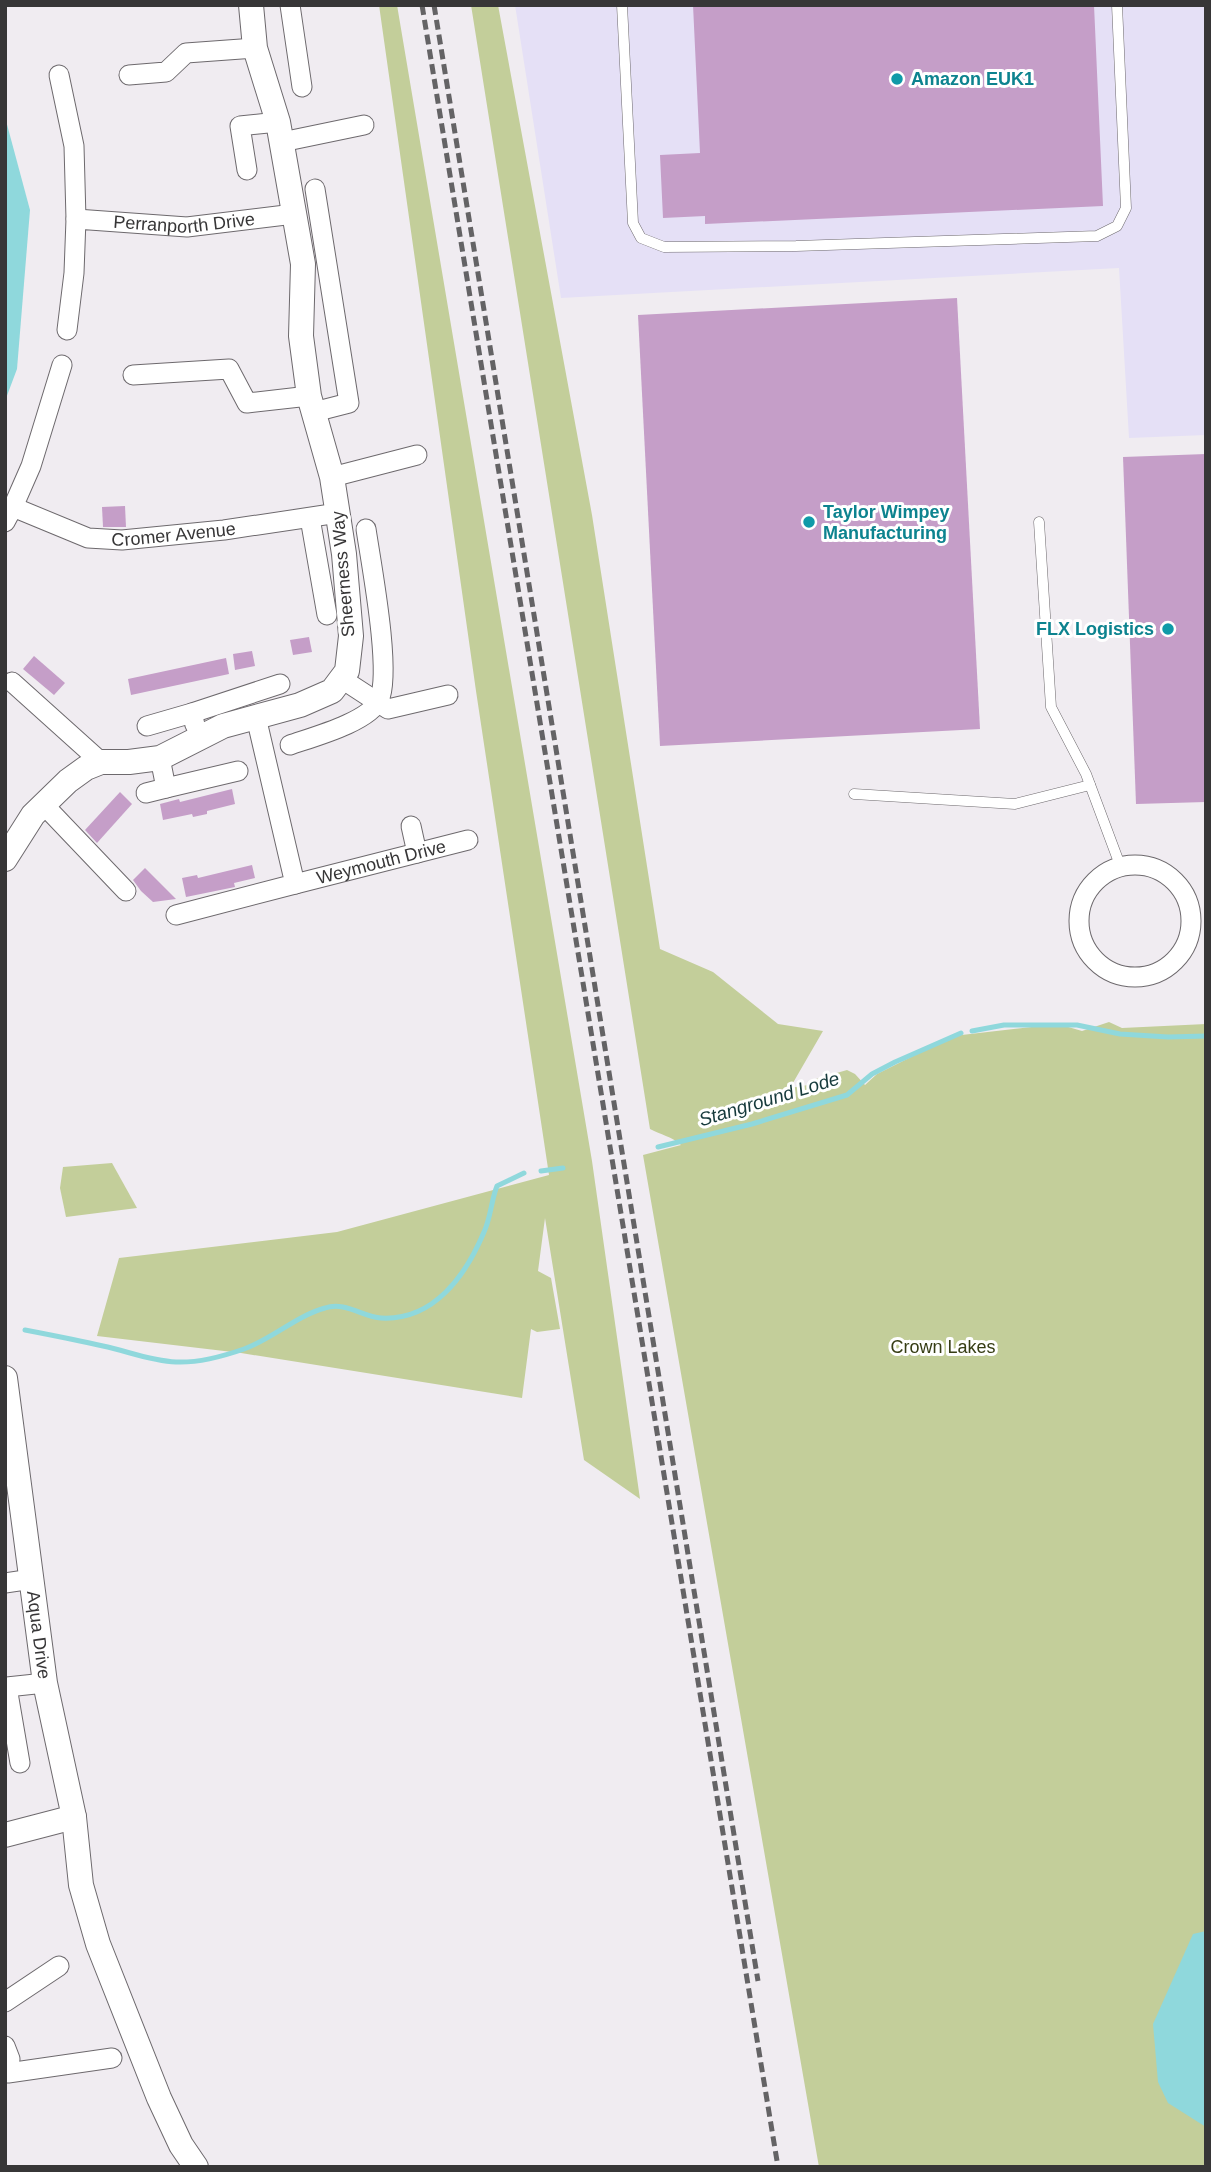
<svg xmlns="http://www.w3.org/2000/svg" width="1211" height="2172" font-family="Arial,sans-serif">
  <rect width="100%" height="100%" fill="#f0ecf1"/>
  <!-- commercial -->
  <polygon fill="#e5e0f6" points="515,5 1206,5 1206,435 1129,438 1119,268 561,298"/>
  <!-- green -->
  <g fill="#c3ce9a">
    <polygon points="379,5 397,5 592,1161 640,1499 584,1460 545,1218 538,1271 551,1278 560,1329 537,1332 531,1329 522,1398 241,1353 97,1336 119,1258 337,1232 549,1175 476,691"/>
    <path d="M471 5H498L592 515 660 949 713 972 778 1024 823 1031 790 1088 808 1085 816 1079 847 1070 855 1074 865 1085 877 1074 953 1036 1058 1024 1082 1031 1109 1022 1122 1028 1206 1024V2167H819L643 1155 681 1145C671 1136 661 1135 650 1129Z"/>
    <polygon points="112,1163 137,1208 66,1217 60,1188 63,1167"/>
  </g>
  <!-- water -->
  <g fill="#8fd8dc">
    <polygon points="5,117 30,210 17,369 5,401"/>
    <polygon points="1206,1931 1206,2127 1168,2103 1158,2082 1153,2024 1193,1934"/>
  </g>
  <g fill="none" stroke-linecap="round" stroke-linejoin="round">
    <!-- stream -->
    <g stroke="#8fd8dc" stroke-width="5">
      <polyline points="972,1031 1004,1025 1077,1025 1120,1034 1168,1037 1206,1036"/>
      <polyline points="658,1147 752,1124 847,1095 872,1074 895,1062 961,1033"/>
      <polyline points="541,1171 563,1168"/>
      <path d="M25 1330C51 1335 77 1340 103 1346 127 1351 151 1361 176 1362 198 1363 224 1356 244 1349 272 1339 296 1316 325 1308 345 1301 363 1317 381 1318 434 1321 466 1275 484 1232 491 1217 491 1201 497 1186L524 1173"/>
    </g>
  </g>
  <!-- building -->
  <g fill="#c59ec8">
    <polygon points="693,5 1094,5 1103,206 705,224 705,216 663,218 660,155 700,153"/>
    <polygon points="957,298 980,729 660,746 638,315"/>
    <polygon points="1206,454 1206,802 1136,804 1123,457"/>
    <polygon points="125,506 126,527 103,527 102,507"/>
    <polygon points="309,637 312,652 293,655 290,640"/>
    <polygon points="252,651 255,666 235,670 233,654"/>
    <polygon points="34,656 65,683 54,695 23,669"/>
    <polygon points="226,658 229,674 131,695 128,679"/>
    <polygon points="232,789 235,804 207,811 207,814 193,817 192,814 163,820 160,804 179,799 180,802"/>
    <polygon points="120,792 132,804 97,843 85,830"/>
    <polygon points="252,865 255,878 234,883 235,887 186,897 182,878 197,875 198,878"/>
    <polygon points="145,868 176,899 153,902 141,891 133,880"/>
  </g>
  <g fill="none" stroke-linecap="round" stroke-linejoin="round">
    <!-- service casing -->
    <g stroke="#6d696d" stroke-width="11">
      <g id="service">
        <polyline points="622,5 633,223 641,238 664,247 796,246 1097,236 1117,226 1126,208 1117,5"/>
        <polyline points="1039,522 1051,707 1086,774 1120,865"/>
        <polyline points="854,794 1015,804 1090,785"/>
      </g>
    </g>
    <!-- minor casing -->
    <g stroke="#6d696d" stroke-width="21">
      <g id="minor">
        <polyline points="290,5 302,87"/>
        <polyline points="59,75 74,146 76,219"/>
        <polyline points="129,75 166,72 186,53 255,48"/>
        <polyline points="282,142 364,125"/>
        <polyline points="247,170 240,126 278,122"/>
        <path id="s1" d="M67 330 74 273 76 219 187 227 294 214"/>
        <polyline points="133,375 229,369 247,403 309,396"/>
        <polyline points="314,412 349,403 315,189"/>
        <polyline points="332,477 417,455"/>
        <polyline points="13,507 31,466 62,365"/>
        <polyline points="310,518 327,615"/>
        <path id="s2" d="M5 522 13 507 88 538 122 540 224 530 338 513"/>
        <polyline points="342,679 388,709 448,695"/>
        <polyline points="12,682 101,762"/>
        <polyline points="192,713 280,684"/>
        <polyline points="147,726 192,713 195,725"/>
        <path d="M290 745C313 737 369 722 379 700 392 673 371 563 366 529"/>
        <polyline points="160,758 166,788 238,771"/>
        <polyline points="146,793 166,788"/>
        <polyline points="44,805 126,891"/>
        <polyline points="411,826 417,853"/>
        <circle cx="1135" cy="921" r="56"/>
        <path id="s3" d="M295 884 468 840"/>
        <polyline points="176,915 295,884 256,717"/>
        <polyline points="5,1583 32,1579"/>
        <polyline points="20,1763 7,1687 45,1683"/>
        <polyline points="5,2002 59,1966"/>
        <polyline points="5,2046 10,2059 8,2073 112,2058"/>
      </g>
    </g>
    <!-- tertiary casing -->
    <g stroke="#6d696d" stroke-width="26">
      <g id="tertiary">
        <polyline points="5,859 33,815 68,781 86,768 101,762 129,762 160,758 223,726 300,705 332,691 347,671 351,636 344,554 332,477 309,396 301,336 303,264 278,122 255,48 251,5"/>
        <path id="s4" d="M5 1378 45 1683 74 1817 5 1835"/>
        <polyline points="74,1817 81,1885 98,1944 159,2098 181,2145 196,2167"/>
      </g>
    </g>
    <!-- service -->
    <use href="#service" stroke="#fff" stroke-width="10"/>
    <!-- minor -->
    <use href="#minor" stroke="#fff" stroke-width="19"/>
    <!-- tertiary -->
    <use href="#tertiary" stroke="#fff" stroke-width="24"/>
    <!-- rail -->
    <g stroke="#646365" stroke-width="5" stroke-dasharray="10 5" stroke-linecap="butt">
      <polyline points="422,5 778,2167"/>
      <polyline points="434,5 758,1981"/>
    </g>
  </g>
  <!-- markers -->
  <g fill="#0f9aa8" stroke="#fff" stroke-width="2.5">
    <circle cx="897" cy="79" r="7"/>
    <circle cx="809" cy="522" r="7"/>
    <circle cx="1168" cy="629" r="7"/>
  </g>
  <g text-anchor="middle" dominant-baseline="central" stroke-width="6" stroke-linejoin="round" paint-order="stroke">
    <!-- culture labels -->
    <g font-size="18" font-weight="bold" fill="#0d838f" stroke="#fff" text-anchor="start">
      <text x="911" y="79">Amazon EUK1</text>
      <text x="823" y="512">Taylor Wimpey<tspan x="823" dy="21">Manufacturing</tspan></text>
      <text x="1154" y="629" text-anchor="end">FLX Logistics</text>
    </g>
    <!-- street labels -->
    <g font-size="18" fill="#373637" stroke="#fff">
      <text stroke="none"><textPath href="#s1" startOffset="220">Perranporth Drive</textPath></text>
      <text stroke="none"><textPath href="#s2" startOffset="184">Cromer Avenue</textPath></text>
      <text transform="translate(343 574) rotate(-95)">Sheerness Way</text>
      <text stroke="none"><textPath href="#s3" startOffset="89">Weymouth Drive</textPath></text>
      <text stroke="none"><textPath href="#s4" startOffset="259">Aqua Drive</textPath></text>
    </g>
    <!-- park labels -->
    <g font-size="18" fill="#363d14" stroke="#fff">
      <text x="943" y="1347">Crown Lakes</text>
    </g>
    <!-- water labels -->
    <g font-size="19" font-style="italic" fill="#163a3c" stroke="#fff">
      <text transform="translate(769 1099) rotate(-17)">Stanground Lode</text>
    </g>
  </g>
  <!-- border -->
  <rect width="1211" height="2172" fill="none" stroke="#373637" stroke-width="14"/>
</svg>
